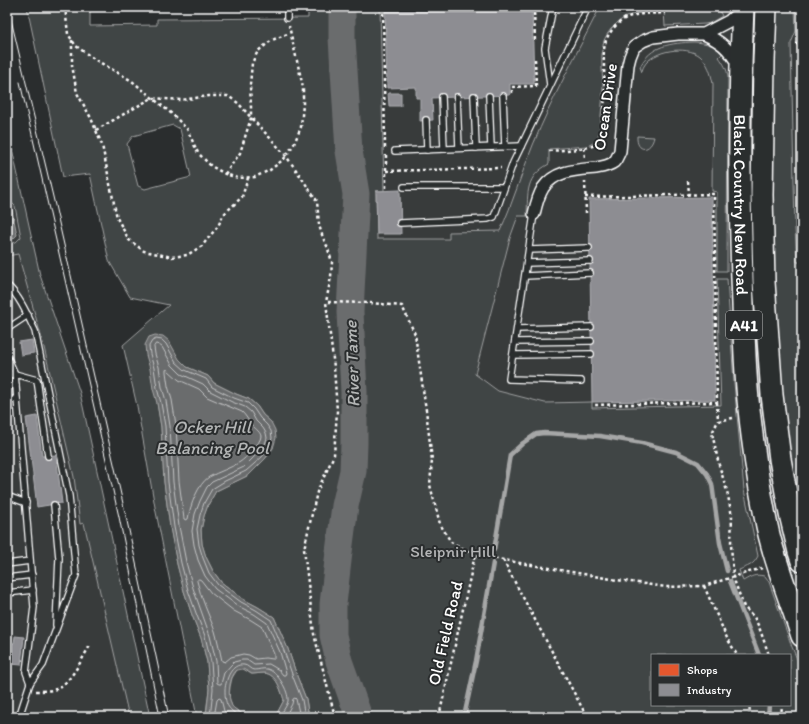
<svg xmlns="http://www.w3.org/2000/svg" width="809" height="724" font-family="Itim,sans-serif">
  <rect width="100%" height="100%" fill="#2a2d2e"/>
  <filter id="ink" filterUnits="userSpaceOnUse"><feTurbulence type="fractalNoise" baseFrequency=".025" numOctaves="2"/><feDisplacementMap in="SourceGraphic" scale="8" xChannelSelector="R" yChannelSelector="G"/><feConvolveMatrix kernelMatrix="1 2 1 2 8 2 1 2 1" color-interpolation-filters="sRGB"/></filter>
  <g filter="url(#ink)">
    <!-- built -->
    <g fill="#373a3b">
      <polygon points="371,7 802,7 802,705 790,655 743,581 739,570 748,567 721,405 592,408 592,402 545,403 498,391 475,374 510,238 377,239"/>
      <polygon points="7,123 9,135 40,275 80,393 109,526 150,717 7,717"/>
    </g>
    <!-- green -->
    <g fill="#414445" stroke="#a0a2a2" fill-rule="evenodd">
      <path d="M27 7H90V26L157 25V19L308 18V7H380L384 191H376L377 239H449V232L500 231C513 203 521 174 533 145 552 98 577 53 600 7H726L720 12 722 16 710 23 705 24 665 26 664 11C653 12 639 12 628 16 618 20 604 34 603 45 601 58 602 71 603 84 603 95 602 105 601 115 601 123 600 132 597 139 595 143 591 144 587 146L549 149V164C525 177 528 192 527 216H518L510 238 475 374 498 391 545 403 592 402V408L721 405 717 279H727L734 383 744 490 758 556C753 566 748 566 739 570L743 581C752 576 755 574 764 576L769 582 792 647 802 671V717H309L306 699 297 676 288 649 274 617 258 607 243 599 221 582 213 571 206 557 202 544 201 530 204 516 208 505 216 491 249 475 265 459 273 448 271 422 263 415 257 406 249 399 236 394 214 383 208 376 187 367 157 403 161 427 164 482 170 527 177 564 184 591 192 615 201 638 207 662 209 689 206 713 207 717H197L155 507 137 406 123 345 169 305 130 297 109 261 90 174 63 177ZM173 125 180 129 191 177 145 189 138 186 127 144 133 136ZM652 655H790V705H652Z"/>
      <polygon points="774,7 795,7 796,31 791,43 795,229 797,262 802,262 802,521 780,407 772,239 773,171 772,154"/>
      <path d="M694 42C707 43 713 44 722 54L719 57C724 64 727 69 728 77L727 271H717V192L712 191 713 84C711 73 708 63 700 56 686 45 653 50 644 66 643 68 642 70 642 72L640 67C650 45 672 43 694 42Z"/>
      <polygon points="7,123 9,135 40,275 80,393 109,526 150,717 129,717 84,523 80,524 74,477 43,343 18,254 7,256 7,244 16,242 21,237 15,206 9,200 7,200"/>
      <path d="M637 136 654 137C651 152 636 153 637 136Z"/>
      <path d="M243 668 251 674C256 674 260 673 264 673 277 674 281 691 284 700L275 717H247L232 707 229 697 230 687 232 678 237 670Z"/>
    </g>
    <!-- water -->
    <g fill="#6a6c6d" stroke="#a6a7a7">
      <polygon points="7,206 10,207 12,210 17,235 13,239 7,240"/>
      <path d="M155 335 163 336 169 341 179 359 187 367 208 376 214 383 236 394 249 399 257 406 263 415 271 422 275 430 276 438 273 448 265 459 249 475 216 491 208 505 204 516 201 530 202 544 206 557 213 571 221 582 243 599 258 607 274 617 288 649 297 676 306 699 309 717H275L284 700C281 691 277 674 264 673 260 673 256 674 252 674L243 669C243 669 238 670 237 670 229 676 227 697 232 706 235 710 243 714 247 717H205L207 708 209 689 207 662 201 638 192 615 184 591 177 564 170 527 164 482 161 427 157 403 153 389 150 369 146 355 145 345 149 337Z"/>
    </g>
    <!-- shops -->
    <polygon fill="#e4572e" stroke="#ec896d" points="798,45 802,45 802,262"/>
    <!-- industry -->
    <g fill="#8d8d92" stroke="#afafb3">
      <polygon points="385,7 532,7 534,84 510,84 510,95 432,98 433,120 420,121 420,98 416,98 416,87 387,88"/>
      <polygon points="388,93 401,93 401,106 389,106"/>
      <polygon points="400,190 401,234 377,234 376,191"/>
      <polygon points="712,197 715,400 592,402 589,199"/>
      <polygon points="32,340 34,353 21,355 19,342"/>
      <polygon points="37,416 42,456 56,455 62,503 37,507 26,418"/>
      <polygon points="15,636 24,637 21,665 11,664 12,658 7,657 7,643 14,643"/>
    </g>
    <g fill="none" stroke-linecap="round" stroke-linejoin="round">
      <!-- shore -->
      <g stroke="#c3c4c5" stroke-width="1">
        <polygon points="156,344 159,345 162,347 172,365 181,374 203,384 210,391 232,402 245,407 251,412 256,421 263,428 266,433 267,438 265,444 258,453 244,467 212,482 207,487 200,501 195,514 192,531 194,545 198,560 205,576 215,589 238,606 254,614 267,623 280,652 286,673 285,675 283,675 279,670 269,664 254,665 247,660 242,660 234,662 231,665 224,673 221,684 219,684 217,683 216,661 210,636 193,588 186,562 179,526 173,482 170,426 166,401 162,387 159,367 155,354 154,347"/>
        <path d="M168 370 179 380 199 389 207 397 242 412C246 416 248 420 251 424 254 428 260 431 261 436 261 443 245 459 240 462 231 468 218 472 209 477 198 484 190 506 188 519L186 520 184 519 179 481 176 425 172 400 168 386 166 372V370Z"/>
        <path d="M199 579 201 580 211 593 234 611 251 620 262 627 274 654V659H273L265 658 256 659 249 655 243 654 231 657 225 662 222 661C220 652 218 641 215 631 209 615 201 599 197 581Z"/>
        <polyline points="209,717 211,709 213,689 211,662 205,636 196,613 188,590 181,563 174,527 168,482 165,426 161,403 157,388 154,368 150,354 149,346 152,341 156,339 162,340 166,344 176,362 185,370 206,379 212,387 234,398 248,403 254,409 260,418 267,425 271,431 272,438 270,446 262,457 246,471 225,481 212,489 204,503 200,515 197,529 199,545 203,558 209,573 218,585 241,602 256,610 271,620 284,651 293,677 302,700 305,717"/>
        <polyline points="214,717 217,700 219,698 221,699 224,711 231,717"/>
        <path d="M240 717C227 708 225 705 225 689 226 680 231 663 244 665 248 665 250 670 254 670 258 670 263 668 267 669 277 671 289 691 288 701 287 706 282 712 279 717"/>
        <polyline points="285,717 292,704 293,699 295,698 296,699 300,717"/>
      </g>
      <!-- stream -->
      <g stroke="#a6a7a7" stroke-width="4.5">
        <polyline points="494,550 510,455 523,443 536,434 544,433 600,436 642,443 676,452 698,463 707,474 712,484 720,543 727,571"/>
        <polyline points="730,581 759,655"/>
        <polyline points="464,717 476,661 493,563"/>
        <polyline points="768,717 769,705"/>
      </g>
      <!-- river -->
      <polyline stroke="#6a6c6d" stroke-width="27" points="342,7 342,38 349,151 356,194 350,312 354,392 354,444 353,471 345,506 339,552 333,604 333,635 339,661 359,717"/>
      <!-- lane casing -->
      <g stroke="#fff" stroke-width="8">
        <g id="lane">
          <polyline points="287,7 287,18"/>
          <polyline points="550,85 545,48 553,7"/>
          <polyline points="474,96 476,148"/>
          <polyline points="489,96 491,147"/>
          <polyline points="503,96 505,147"/>
          <polyline points="442,97 444,149"/>
          <polyline points="457,97 459,148"/>
          <polyline points="426,120 427,150"/>
          <polyline points="395,151 521,146"/>
          <polyline points="404,187 504,187"/>
          <polyline points="534,214 509,379 581,381"/>
          <polyline points="400,223 488,219 494,217 513,163 588,7"/>
          <polyline points="529,250 589,248"/>
          <polyline points="527,263 590,261"/>
          <polyline points="525,276 590,273"/>
          <path d="M7 285C20 297 27 314 35 331L69 496 76 575 43 665 30 683 19 717"/>
          <polyline points="7,329 28,315"/>
          <polyline points="517,329 591,327"/>
          <polyline points="515,342 591,341"/>
          <polyline points="513,355 591,354"/>
          <polyline points="7,356 15,374 34,607 26,672 30,683"/>
          <polyline points="7,375 15,374 37,380 48,456"/>
          <polyline points="7,386 16,385"/>
          <polyline points="7,400 17,399"/>
          <polyline points="7,496 26,503"/>
          <polyline points="54,505 59,558 56,625"/>
          <polyline points="7,564 30,561"/>
          <polyline points="7,578 32,575"/>
          <polyline points="7,593 33,590"/>
        </g>
      </g>
      <!-- street casing -->
      <g stroke="#fff" stroke-width="14">
        <g id="street">
          <path d="M704 34C720 41 729 48 738 65"/>
          <path d="M534 214C536 205 538 196 543 188 555 170 577 170 596 168 602 167 609 166 614 162 617 159 618 155 620 151L628 65 630 57 634 47 643 41 653 37 678 34H704L729 21 742 9"/>
        </g>
      </g>
      <!-- highway casing -->
      <g stroke="#fff" stroke-width="24">
        <g id="highway">
          <path id="s1" d="M743 7C739 97 739 188 742 278 744 322 744 366 749 409 753 448 759 487 767 526 775 564 790 599 802 636"/>
          <polyline points="766,7 764,61 762,195 764,282 772,395 780,459 790,514 799,552 802,561"/>
        </g>
      </g>
      <!-- path -->
      <g stroke="#fff" stroke-width="2.5" stroke-dasharray="3 3" stroke-linecap="butt">
        <polyline points="65,7 68,34 76,46 94,59 132,81 172,114 187,129 198,153 211,166 225,174 238,178 255,177 270,170 284,159 294,144 301,127 303,104 303,87 289,26"/>
        <polyline points="383,7 385,148"/>
        <polyline points="534,7 535,43"/>
        <polyline points="72,40 72,65 77,93 91,118 102,145 117,218 129,240 144,251 172,257 187,255 202,246 218,226 224,214 242,197 248,178"/>
        <polyline points="796,44 802,44"/>
        <polyline points="512,93 512,87 536,86 535,58"/>
        <polyline points="96,130 152,98 181,100 209,96 228,96 238,103 254,121 272,140 286,156 299,174 317,201 319,225 323,238 327,246 332,262 331,277 326,302"/>
        <polyline points="584,148 585,158"/>
        <path d="M549 151C559 150 587 150 594 145 600 141 602 130 603 123 605 105 605 86 604 68 604 60 603 52 605 44 607 33 620 19 631 16 642 13 654 14 665 13"/>
        <polyline points="386,155 386,189"/>
        <polyline points="386,171 501,168"/>
        <polyline points="225,174 240,153 251,118 251,107 250,85 252,63 258,51 272,40 290,33"/>
        <polyline points="585,181 586,213"/>
        <polyline points="688,181 689,194"/>
        <polyline points="585,197 714,194 717,402 594,405"/>
        <polyline points="717,402 718,421"/>
        <polyline points="733,418 718,421 712,433 719,465 727,491 732,516 731,543 733,577 744,607 754,617 759,627 769,655"/>
        <polyline points="503,560 587,717"/>
        <polyline points="704,586 727,638 737,655"/>
        <path d="M36 691C42 691 50 691 56 689 72 682 82 658 91 644"/>
        <polyline points="335,717 314,634 304,549 317,492 334,455 337,411 334,367 326,302 370,303 402,306 415,334 426,410 432,460 430,485 440,524 451,542 475,555 617,580 666,587 704,586 762,568"/>
        <polyline points="439,717 475,555"/>
        <polyline points="749,717 750,705"/>
        <polyline points="781,717 782,705"/>
      </g>
      <!-- lane -->
      <use href="#lane" stroke="#2a2d2e" stroke-width="5.5"/>
      <!-- street -->
      <use href="#street" stroke="#2a2d2e" stroke-width="11"/>
      <!-- highway -->
      <use href="#highway" stroke="#2a2d2e" stroke-width="21"/>
      <!-- tram -->
      <g stroke="#fff" stroke-width="1">
        <polyline points="8,7 54,201 127,521 169,717"/>
        <polyline points="20,82 119,517 160,717"/>
      </g>
    </g>
  </g>
  <g text-anchor="middle" dominant-baseline="central" stroke-width="4" stroke-linejoin="round" paint-order="stroke">
    <!-- shield labels -->
    <rect fill="#2a2d2e" stroke="#bfc0c0" stroke-width="1" x="726" y="311" width="36" height="28" rx="3"/>
    <g font-size="16" font-weight="bold" fill="#fff">
      <text x="744" y="325">A41</text>
    </g>
    <!-- street labels -->
    <g font-size="17" fill="#fff" stroke="#2a2d2e">
      <text transform="translate(605 107) rotate(-82)">Ocean Drive</text>
      <text stroke="none"><textPath href="#s1" startOffset="198">Black Country New Road</textPath></text>
      <text transform="translate(445 633) rotate(-77)">Old Field Road</text>
    </g>
    <!-- park labels -->
    <g font-size="17" fill="#b3b4b5" stroke="#2a2d2e">
      <text x="453" y="551">Sleipnir Hill</text>
    </g>
    <!-- water labels -->
    <g font-size="18" font-style="italic" fill="#b4b6b6" stroke="#2a2d2e">
      <text transform="translate(352 364) rotate(-92)">River Tame</text>
      <text x="212" y="427">Ocker Hill<tspan x="212" dy="21">Balancing Pool</tspan></text>
    </g>
  </g>
  <!-- margin -->
  <rect width="809" height="724" fill="none" stroke="#2a2d2e" stroke-width="24"/>
  <rect x="12" y="12" width="785" height="700" fill="none" stroke="#fff" stroke-width="1.5" filter="url(#ink)"/>
  <!-- legend -->
  <rect x="651" y="654" width="140" height="52" fill="#2a2d2e" stroke="#7f8182"/>
  <rect x="659" y="664" width="20" height="12" fill="#e4572e" stroke="#7f8182"/>
  <text x="687" y="674" font-size="12" fill="#ffffff">Shops</text>
  <rect x="659" y="684" width="20" height="12" fill="#8d8d92" stroke="#7f8182"/>
  <text x="687" y="694" font-size="12" fill="#ffffff">Industry</text>
</svg>
